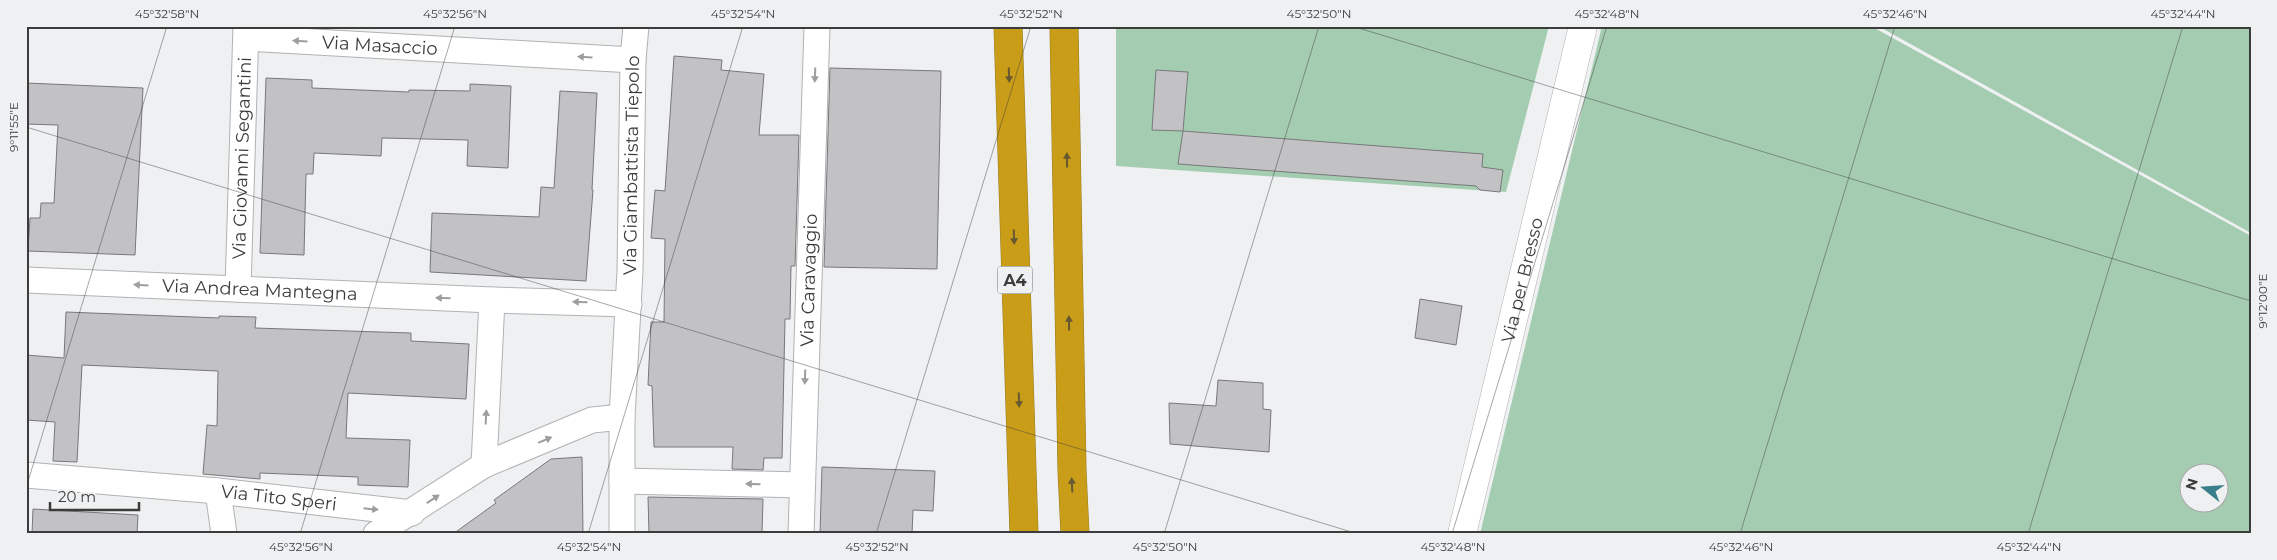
<svg xmlns="http://www.w3.org/2000/svg" width="2277" height="560" font-family="Montserrat,sans-serif">
  <rect width="100%" height="100%" fill="#eef0f1"/>
  <!-- green -->
  <g fill="#a4ccb1" fill-rule="evenodd">
    <polygon points="1116,26 1549,26 1506,192 1116,166"/>
    <path d="M1602 26H1871L2251 236V534H1480ZM2190 472H2220V502H2190Z"/>
    <polygon points="1878,26 2251,26 2251,233"/>
  </g>
  <!-- building -->
  <g fill="#c2c2c4" stroke="#78787a">
    <polygon points="674,56 722,60 721,70 764,74 759,135 799,135 795,266 791,266 790,319 785,319 782,458 764,458 763,470 732,469 733,447 654,447 652,386 648,385 651,322 664,322 665,239 651,238 655,190 665,191"/>
    <polygon points="830,68 941,71 937,269 824,267"/>
    <polygon points="1156,70 1188,72 1183,131 1152,130"/>
    <polygon points="266,78 312,80 312,88 409,92 409,90 470,91 470,84 511,86 508,168 467,166 468,140 382,138 381,156 314,153 313,174 306,174 304,255 260,253"/>
    <polygon points="26,83 143,88 135,255 28,251 30,218 40,218 41,203 54,203 58,125 26,124"/>
    <polygon points="560,91 597,93 592,190 593,190 586,281 430,272 432,213 539,217 541,187 554,188"/>
    <polygon points="1183,131 1483,154 1482,167 1503,170 1500,192 1480,190 1476,186 1178,164"/>
    <polygon points="1420,299 1462,306 1456,345 1415,338"/>
    <polygon points="66,312 219,318 219,316 256,317 255,328 411,333 411,341 469,344 466,399 348,393 346,438 410,440 408,487 358,485 358,477 260,473 260,479 203,474 207,425 217,426 218,371 82,365 77,462 53,461 55,422 26,420 26,355 64,358"/>
    <polygon points="1218,380 1263,383 1263,409 1271,410 1269,452 1170,444 1169,403 1216,406"/>
    <polygon points="582,457 583,534 453,534 496,503 494,500 551,459"/>
    <polygon points="822,467 935,471 933,511 913,510 912,534 820,534"/>
    <polygon points="648,497 763,499 762,534 649,534"/>
    <polygon points="33,509 138,515 137,534 32,534"/>
  </g>
  <g fill="none" stroke-linecap="round" stroke-linejoin="round">
    <!-- minor casing -->
    <g stroke="#b0b2b3" stroke-width="27">
      <g id="minor">
        <path id="s1" d="M246 38 633 60"/>
        <path id="s2" d="M26 280 492 300 629 304"/>
        <path id="s3" d="M238 289 246 26"/>
        <polyline points="484,465 492,300"/>
        <path id="s4" d="M26 475 218 491 412 513"/>
        <polyline points="622,481 802,485"/>
        <polyline points="218,491 224,534"/>
        <polyline points="376,534 484,465 592,420 622,417"/>
        <path id="s5" d="M622 534V417L630 271 633 60 636 26"/>
        <path id="s6" d="M801 534 817 26"/>
      </g>
    </g>
    <!-- tertiary casing -->
    <g stroke="#b0b2b3" stroke-width="29">
      <g id="tertiary">
        <path id="s7" d="M1462 534 1583 26"/>
      </g>
    </g>
    <!-- motorway casing -->
    <g stroke="#987b25" stroke-width="29">
      <g id="motorway">
        <polyline points="1008,26 1024,534"/>
        <polyline points="1064,26 1072,470 1075,534"/>
      </g>
    </g>
    <!-- minor -->
    <use href="#minor" stroke="#fff" stroke-width="25"/>
    <!-- tertiary -->
    <use href="#tertiary" stroke="#fff" stroke-width="28"/>
    <!-- motorway -->
    <use href="#motorway" stroke="#c99d18" stroke-width="28"/>
  </g>
  <!-- one-way arrows -->
  <defs><path id="oneway-solid" d="M-6-.8H1V-3.2L6.5 0L1 3.2V.8H-6Z" transform="scale(1.25)"/></defs>
  <g fill="#9e9e9e">
    <use href="#oneway-solid" transform="translate(300 41) rotate(-177)"/>
    <use href="#oneway-solid" transform="translate(585 57) rotate(-177)"/>
    <use href="#oneway-solid" transform="translate(815 75) rotate(92)"/>
    <use href="#oneway-solid" transform="translate(141 285) rotate(-177)"/>
    <use href="#oneway-solid" transform="translate(443 298) rotate(-178)"/>
    <use href="#oneway-solid" transform="translate(580 302) rotate(-179)"/>
    <use href="#oneway-solid" transform="translate(805 377) rotate(92)"/>
    <use href="#oneway-solid" transform="translate(486 417) rotate(-87)"/>
    <use href="#oneway-solid" transform="translate(545 440) rotate(-23)"/>
    <use href="#oneway-solid" transform="translate(753 484) rotate(-179)"/>
    <use href="#oneway-solid" transform="translate(433 499) rotate(-33)"/>
    <use href="#oneway-solid" transform="translate(371 509) rotate(6)"/>
  </g>
  <g fill="#665932">
    <use href="#oneway-solid" transform="translate(1009 75) rotate(88)"/>
    <use href="#oneway-solid" transform="translate(1067 160) rotate(-91)"/>
    <use href="#oneway-solid" transform="translate(1014 237) rotate(88)"/>
    <use href="#oneway-solid" transform="translate(1069 323) rotate(-91)"/>
    <use href="#oneway-solid" transform="translate(1019 400) rotate(88)"/>
    <use href="#oneway-solid" transform="translate(1072 485) rotate(-93)"/>
  </g>
  <!-- ticks -->
  <path fill="none" stroke="#3c3c3d" stroke-width="1" stroke-opacity="0.45" d="M1352 26 2251 301M26 127 1358 534M26 488 167 26M300 534 455 26M588 534 743 26M876 534 1031 26M1164 534 1319 26M1452 534 1607 26M1740 534 1895 26M2028 534 2183 26"/>
  <g text-anchor="middle" dominant-baseline="central" stroke-width="4" stroke-linejoin="round" paint-order="stroke">
    <!-- shield labels -->
    <rect fill="#eef0f1" stroke="#717273" stroke-width="1" x="997.5" y="266.5" width="35" height="27" rx="4"/>
    <g font-size="16" font-weight="bold" fill="#3c3c3d">
      <text x="1015" y="280">A4</text>
    </g>
    <!-- street labels -->
    <g font-size="18" fill="#3c3c3d" stroke="#eef0f1">
      <text stroke="none"><textPath href="#s1" startOffset="134">Via Masaccio</textPath></text>
      <text stroke="none"><textPath href="#s3" startOffset="131">Via Giovanni Segantini</textPath></text>
      <text stroke="none"><textPath href="#s5" startOffset="369">Via Giambattista Tiepolo</textPath></text>
      <text stroke="none"><textPath href="#s6" startOffset="254">Via Caravaggio</textPath></text>
      <text stroke="none"><textPath href="#s7" startOffset="261">Via per Bresso</textPath></text>
      <text stroke="none"><textPath href="#s2" startOffset="234">Via Andrea Mantegna</textPath></text>
      <text stroke="none"><textPath href="#s4" startOffset="254">Via Tito Speri</textPath></text>
    </g>
  </g>
  <!-- border -->
  <rect width="2277" height="560" fill="none" stroke="#eef0f1" stroke-width="55"/>
  <!-- north arrow -->
  <g transform="translate(2204 488) rotate(287)"><circle r="24" fill="#eef0f1" stroke="#a7a8a9"/>
  <path d="M0-4L9 19L0 12L-9 19Z" fill="#397f8b"/>
  <text y="-8" font-size="14" font-weight="bold" text-anchor="middle" fill="#3c3c3d">N</text>
  </g>
  <!-- scale -->
  <path d="M50 502v8h89v-8" fill="none" stroke="#3c3c3d" stroke-width="2.5"/>
  <text x="58" y="502" font-size="15" fill="#3c3c3d" stroke="#eef0f1" stroke-width="4" paint-order="stroke">20 m</text>
  <rect x="28" y="28" width="2222" height="504" fill="none" stroke="#3c3c3d" stroke-width="2"/>
  <g font-size="12" text-anchor="middle" fill="#3c3c3d">
    <text x="167" y="18">45°32'58"N</text>
    <text x="455" y="18">45°32'56"N</text>
    <text x="743" y="18">45°32'54"N</text>
    <text x="1031" y="18">45°32'52"N</text>
    <text x="1319" y="18">45°32'50"N</text>
    <text x="1607" y="18">45°32'48"N</text>
    <text x="1895" y="18">45°32'46"N</text>
    <text x="2183" y="18">45°32'44"N</text>
    <text transform="translate(14 127) rotate(-90)" y="4">9°11'55"E</text>
    <text transform="translate(2263 301) rotate(-90)" y="4">9°12'00"E</text>
    <text x="301" y="551">45°32'56"N</text>
    <text x="589" y="551">45°32'54"N</text>
    <text x="877" y="551">45°32'52"N</text>
    <text x="1165" y="551">45°32'50"N</text>
    <text x="1453" y="551">45°32'48"N</text>
    <text x="1741" y="551">45°32'46"N</text>
    <text x="2029" y="551">45°32'44"N</text>
  </g>
</svg>
